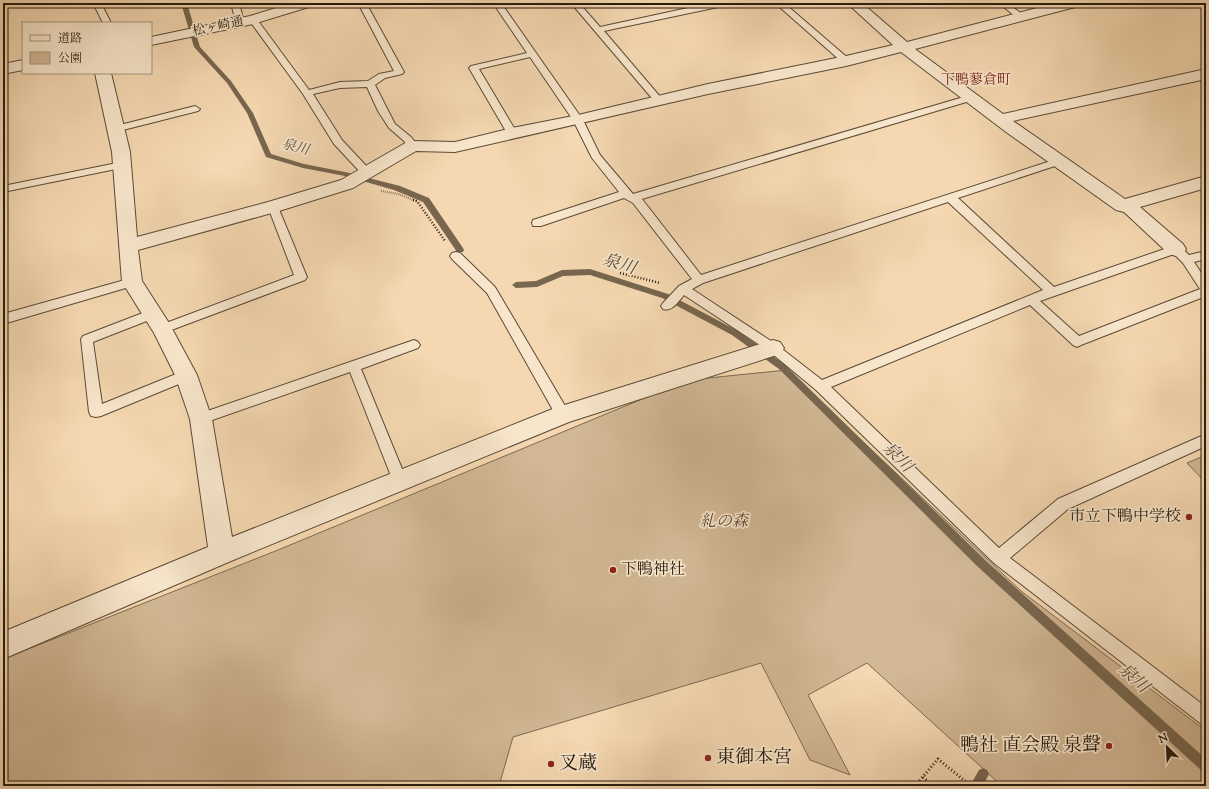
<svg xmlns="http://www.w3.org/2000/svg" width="1209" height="789" font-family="'Sorts Mill Goudy','Noto Serif JP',serif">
  <rect width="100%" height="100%" fill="#f5d8b1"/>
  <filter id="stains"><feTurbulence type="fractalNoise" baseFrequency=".005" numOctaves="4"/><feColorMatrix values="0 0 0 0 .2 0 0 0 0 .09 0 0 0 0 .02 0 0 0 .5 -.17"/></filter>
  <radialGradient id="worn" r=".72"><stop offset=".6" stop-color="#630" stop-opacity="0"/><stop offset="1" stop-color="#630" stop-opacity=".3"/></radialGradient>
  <!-- green -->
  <g fill="#d2b895" stroke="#7c6a52">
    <polygon points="787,370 1021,591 1206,731 1206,786 1002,786 867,663 808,695 850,775 810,760 761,663 513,737 499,786 3,786 3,659 278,550 688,380"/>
    <polygon points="1206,455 1206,483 1187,463"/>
  </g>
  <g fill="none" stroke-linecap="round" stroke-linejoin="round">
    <!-- stream -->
    <g fill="#78664f" fill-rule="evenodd">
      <polygon points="181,3 187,3 200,47 231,81 253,113 271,154 304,164 345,172 400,186 429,198 463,248 464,250 463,252 457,252 423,202 394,190 345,176 303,168 266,157 247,113 227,83 194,47"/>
      <polygon points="590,269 668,294 738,331 785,365 985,560 1206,759 1206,773 1202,771 977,566 779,369 732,335 662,298 590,275 563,276 537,287 516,288 512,285 516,282 536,281 562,270"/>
      <polygon points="983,768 987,770 989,774 983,786 970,786 979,770"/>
    </g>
    <!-- service casing -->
    <g stroke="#5a4a37" stroke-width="2">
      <g id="service">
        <polygon points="3,3 19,3 18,5 3,8"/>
        <polygon points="93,3 101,3 111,23 103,23"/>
        <polygon points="231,3 239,3 244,22 243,24 237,24 236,22"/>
        <polygon points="358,3 366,3 404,72 402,74 385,78 375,85 395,124 411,137 418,146 413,149 409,148 404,141 389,128 378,111 367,87 340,88 313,94 342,140 370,170 371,172 366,175 362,174 334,144 303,94 249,20 253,17 256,18 309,90 340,82 368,81 379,74 394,71"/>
        <path d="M493 3H501L583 120 600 155 633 194 967 96 970 95 975 98 973 100 642 199 701 275 1057 159 1061 160 1062 162 1061 164 958 198 1054 287 1176 245 1180 246 1189 255 1206 251V259L1194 262 1206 280V296L1081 345 1077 347 1073 345 1030 305 831 387 999 548 1058 499 1206 434V446L1068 509 1010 558 1206 707V725L1200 723 994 563 816 390 769 351 684 295C678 302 672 312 663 309L661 306 663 303 679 286 692 279 633 203 624 198 541 226H533L532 223 533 220 619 192 592 158 573 120 530 57 479 69 517 133 512 136 507 133 469 68 471 66 527 53ZM948 202 1043 290 822 380 777 345 692 289 703 283ZM1174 254 1183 263 1200 289 1079 336 1040 301Z"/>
        <polygon points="571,3 579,3 600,27 711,3 727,3 723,6 604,31 662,99 664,101 659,104 656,103"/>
        <polygon points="775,3 784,3 849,59 851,61 849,63 843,63"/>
        <polygon points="999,3 1008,3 1024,16 1020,19 1017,18"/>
        <polygon points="195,106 200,109 198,111 115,132 110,129 112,127"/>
        <polygon points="122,162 126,163 127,165 126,167 3,192 3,186"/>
        <polygon points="273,203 277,204 278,207 307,277 305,280 166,332 162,334 158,332 156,329 158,326 294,275 268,207 269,204"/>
        <polygon points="456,252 460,253 495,287 568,411 570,415 568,419 563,420 558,419 487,293 452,259 450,256 452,253"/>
        <polygon points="132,278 136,279 138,282 136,285 3,324 3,314"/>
        <polygon points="153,309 157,311 159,314 157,317 93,342 102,404 186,370 191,371 192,375 191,379 101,416 96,417 91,416 89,412 81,339 83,336"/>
        <polygon points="414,340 418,342 420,345 418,348 361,369 407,481 405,485 400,487 395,485 393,481 350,372 201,424 196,423 194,419 196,415"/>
      </g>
    </g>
    <!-- minor casing -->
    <g stroke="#5a4a37" stroke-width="2">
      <g id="minor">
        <polygon points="292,3 314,3 312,6 253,24 151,45 151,37 250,16"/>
        <polygon points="847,3 862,3 907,42 1056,3 1081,3 1079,6 915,49 1003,114 1206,69 1206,79 1013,121 1125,199 1206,176 1206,188 1140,207 1183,244 1186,249 1183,254 1176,256 1169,254 1124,212 1116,210 1006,132 901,52 846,66 708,94 455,152 416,151 353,188 279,211 138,250 142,281 169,323 197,375 212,419 232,537 555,408 773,340 780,342 784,348 780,354 569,422 231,561 3,659 3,632 208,547 190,419 175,375 154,333 122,282 112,152 95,73 111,73 130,152 137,237 268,202 341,180 407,142 413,141 455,142 512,128 578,115 708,84 846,56 893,45"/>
        <polygon points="23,60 23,70 3,74 3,64"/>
      </g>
    </g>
    <!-- path-far2 -->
    <polyline stroke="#261b0e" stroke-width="2" stroke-dasharray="0.5 1.5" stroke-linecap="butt" points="381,191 398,194 416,201"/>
    <!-- path-far1 -->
    <g stroke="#261b0e" stroke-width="2.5" stroke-dasharray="1 2" stroke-linecap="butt">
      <polyline points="413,200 417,201 445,241"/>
      <polyline points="620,273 660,283"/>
    </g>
    <!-- path -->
    <g stroke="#261b0e" stroke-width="3" stroke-dasharray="1 2.5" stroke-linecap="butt">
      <polyline points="923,777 933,786"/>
      <polyline points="915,786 938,759 971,786"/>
    </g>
    <!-- service -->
    <use href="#service" fill="#f8e6cc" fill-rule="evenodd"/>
    <!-- minor -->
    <use href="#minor" fill="#f8e6cc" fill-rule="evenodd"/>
  </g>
  <!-- markers -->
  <g fill="#8f2418" stroke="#f8e6cc" stroke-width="1.5">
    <circle cx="1189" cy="517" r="4"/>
    <circle cx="613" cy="570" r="4"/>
    <circle cx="1109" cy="746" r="4"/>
    <circle cx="708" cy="758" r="4"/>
    <circle cx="551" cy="764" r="4"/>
  </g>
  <g text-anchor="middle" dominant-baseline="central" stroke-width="3.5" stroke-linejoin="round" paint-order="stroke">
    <!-- far-street labels -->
    <g font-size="13" fill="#261b0e" stroke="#f8e6cc">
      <text transform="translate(218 27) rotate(-12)">松ヶ崎通</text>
    </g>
    <!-- far-neighbourhood labels -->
    <g font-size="14" fill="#7a1f14" stroke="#f8e6cc">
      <text x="976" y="81">下鴨蓼倉町</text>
    </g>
    <!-- far-water labels -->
    <g font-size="14" font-style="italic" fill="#5d4d39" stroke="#f8e6cc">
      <text transform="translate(295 148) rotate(14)">泉川</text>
    </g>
    <!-- poi labels -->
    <g font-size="16" fill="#261b0e" stroke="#f8e6cc" text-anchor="end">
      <text x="1181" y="517">市立下鴨中学校</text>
      <text x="621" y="570" text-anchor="start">下鴨神社</text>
    </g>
    <!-- park labels -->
    <g font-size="16" font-style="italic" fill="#5a4a36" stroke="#f8e6cc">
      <text x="724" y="522">糺の森</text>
    </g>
    <!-- water labels -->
    <g font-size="17" font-style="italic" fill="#5d4d39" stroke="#f8e6cc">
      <text transform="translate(619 265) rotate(17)">泉川</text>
      <text transform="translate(897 458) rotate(45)">泉川</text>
      <text transform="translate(1133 679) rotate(42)">泉川</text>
    </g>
    <!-- near-poi labels -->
    <g font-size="19" fill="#261b0e" stroke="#f8e6cc" text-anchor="start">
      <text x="1101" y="746" text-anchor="end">鴨社 直会殿 泉聲</text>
      <text x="716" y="758">東御本宮</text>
      <text x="559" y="764">叉蔵</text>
    </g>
  </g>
  <!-- margin -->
  <rect width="1209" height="789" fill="none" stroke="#f5d8b1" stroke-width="16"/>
  <rect x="4" y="4" width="1201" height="781" fill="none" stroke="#261b0e" stroke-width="2"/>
  <rect x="8" y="8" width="1193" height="773" fill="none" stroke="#261b0e"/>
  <!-- legend -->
  <rect x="22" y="22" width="130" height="52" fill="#f8e6cc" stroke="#a49580"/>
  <rect x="30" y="35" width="20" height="6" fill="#f8e6cc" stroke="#a49580"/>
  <text x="58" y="42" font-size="12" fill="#261b0e">道路</text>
  <rect x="30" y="52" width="20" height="12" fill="#d2b895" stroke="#a49580"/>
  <text x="58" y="62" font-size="12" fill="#261b0e">公園</text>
  <!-- north arrow -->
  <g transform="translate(1167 747) rotate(336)" stroke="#f8e6cc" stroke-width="3" paint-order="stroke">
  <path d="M0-3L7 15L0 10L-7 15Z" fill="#261b0e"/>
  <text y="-6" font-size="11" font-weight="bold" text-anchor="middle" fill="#261b0e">N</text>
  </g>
  <rect width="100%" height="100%" filter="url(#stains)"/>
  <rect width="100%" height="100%" fill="url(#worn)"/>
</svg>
